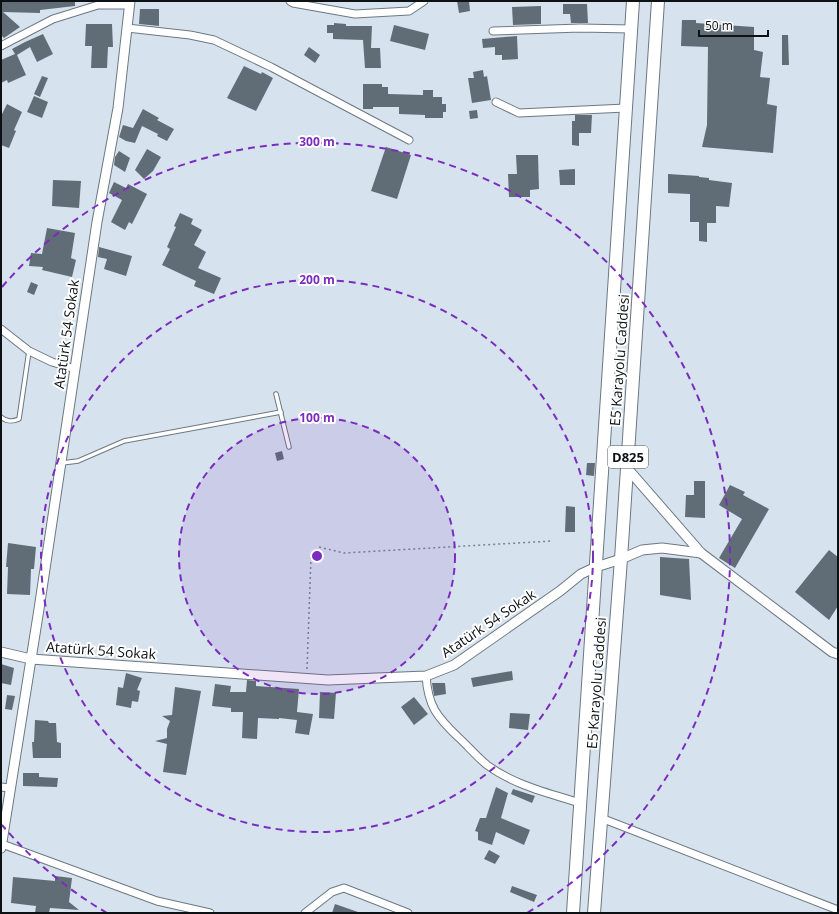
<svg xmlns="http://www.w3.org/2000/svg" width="839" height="914" font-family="'Open Sans',sans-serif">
  <rect width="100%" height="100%" fill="#d6e3ee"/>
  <!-- building -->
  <g fill="#616d76">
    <polygon points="1,1 75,1 75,6 40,10 40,13 3,12 20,27 4,38 1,35"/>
    <polygon points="457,1 469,1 470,11 459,13"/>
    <polygon points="563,4 587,4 588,23 571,23 570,14 563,14"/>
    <polygon points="541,6 541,24 513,25 512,7"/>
    <polygon points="140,9 159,9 159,26 139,24"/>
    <polygon points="682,20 696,20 696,23 754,27 754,50 763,52 760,77 770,78 767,104 777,106 773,153 702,147 707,125 708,47 681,46"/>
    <polygon points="334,23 346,24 346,26 372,26 371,48 380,48 381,68 365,68 363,40 333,39 333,33 327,33 327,25 334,25"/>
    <polygon points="86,24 112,24 113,47 108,47 107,68 91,68 92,46 85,46"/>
    <polygon points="394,25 429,34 425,50 390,41"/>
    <polygon points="43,34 53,54 37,62 30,47 17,55 26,75 8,83 7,80 1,83 1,60 15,54 12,49 25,42"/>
    <polygon points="782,35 788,35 789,65 782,65"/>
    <polygon points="517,36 518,59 502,60 502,55 495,55 495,47 483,48 482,39"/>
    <polygon points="309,47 320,55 315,63 304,55"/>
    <polygon points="244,66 261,74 262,72 273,78 256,111 227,98"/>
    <polygon points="483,70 484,77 487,76 491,100 472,103 468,78 474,78 473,72"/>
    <polygon points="42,76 48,78 40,97 34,94"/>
    <polygon points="363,84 382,84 382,87 388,87 388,94 423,95 423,90 433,90 433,97 442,97 442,104 446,104 446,112 443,112 443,118 425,118 425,115 399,114 399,107 373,107 373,109 363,109"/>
    <polygon points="34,96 48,102 42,118 27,112"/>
    <polygon points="7,104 22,112 14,130 16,131 9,148 1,145 1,116"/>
    <polygon points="143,109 159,118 157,120 174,129 167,141 157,136 158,134 142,126 135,143 126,141 119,137 123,125 133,128"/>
    <polygon points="477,110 478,118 470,119 469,111"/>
    <polygon points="575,115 592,115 591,133 579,133 579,146 572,145 572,121 575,121"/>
    <polygon points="386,147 411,155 397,199 371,191"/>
    <polygon points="147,149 161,157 153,171 144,179 135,170"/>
    <polygon points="119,151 130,158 125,172 114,165 115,157"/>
    <polygon points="516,155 538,155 539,189 530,190 530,197 509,197 508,174 517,174"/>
    <polygon points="575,169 575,185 560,185 559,170"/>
    <polygon points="668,174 699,176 699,177 709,178 709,180 732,183 729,207 716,206 716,223 707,223 707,242 699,241 699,222 690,222 690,194 668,193"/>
    <polygon points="53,180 81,181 79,208 52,206"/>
    <polygon points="114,182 126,188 128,184 147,194 132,224 129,222 125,230 111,222 122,200 109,193"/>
    <polygon points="180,213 193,219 191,224 202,230 194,245 206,252 198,268 221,278 214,294 194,286 196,281 162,265 170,249 167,247 176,227 174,226"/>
    <polygon points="47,228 75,233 71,258 76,260 72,277 42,270 43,267 29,266 31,253 42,254"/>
    <polygon points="99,247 132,256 126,276 104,269 107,259 98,257"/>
    <polygon points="31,282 38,285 34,295 27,292"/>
    <polygon points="282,451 284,459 277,461 275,453"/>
    <polygon points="587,463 595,463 594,476 586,475"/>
    <polygon points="694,481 705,481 705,518 685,517 686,495 694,495"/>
    <polygon points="730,485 745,492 743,495 769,509 735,568 719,558 742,519 719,505"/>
    <polygon points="566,506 575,507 575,532 565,532"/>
    <polygon points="8,543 36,547 34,569 31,569 30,595 7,594 8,567 6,567"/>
    <polygon points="829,550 838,557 838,606 829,620 795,592"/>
    <polygon points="660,557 689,559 691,600 660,595"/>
    <polygon points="1,664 14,668 11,685 1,683"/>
    <polygon points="512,671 513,680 473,687 471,678"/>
    <polygon points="126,673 142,678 137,690 140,691 138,702 132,701 131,708 116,705 118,687 123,688"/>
    <polygon points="247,680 256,681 256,686 299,689 297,712 313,714 309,735 295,733 297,720 279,718 279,719 258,718 257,739 242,738 243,712 231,712 231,708 212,706 215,684 231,686 230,692 246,692"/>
    <polygon points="432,683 445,683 446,694 434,696"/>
    <polygon points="175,687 201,691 186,775 163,772 167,744 155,741 167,738 167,729 170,721 162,716 172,715"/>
    <polygon points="320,692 336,693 334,719 319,718"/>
    <polygon points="7,695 15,696 12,710 5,709"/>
    <polygon points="414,697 428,714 414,725 401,707"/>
    <polygon points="510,713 530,714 528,730 509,728"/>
    <polygon points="35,720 48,721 49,723 56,723 57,742 61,743 61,758 33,758 32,742 34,742"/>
    <polygon points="23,773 39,773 39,777 58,778 57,787 23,786"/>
    <polygon points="496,787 508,793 501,818 530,830 524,845 496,832 492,845 478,840 478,832 475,831 480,818 486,818"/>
    <polygon points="513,789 535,796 532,803 511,794"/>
    <polygon points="489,850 500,856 495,864 484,859"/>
    <polygon points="55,876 72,878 69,902 79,910 50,908 49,913 35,913 36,906 11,903 13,877 55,881"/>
    <polygon points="512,886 537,895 534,902 510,892"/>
    <polygon points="335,904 358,912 357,913 332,913"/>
  </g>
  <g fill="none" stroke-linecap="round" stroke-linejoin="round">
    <!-- service casing -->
    <g stroke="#6c7881" stroke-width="5.5">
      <g id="service">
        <polyline points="276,394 289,447"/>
        <path d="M1 417C7 422 12 422 19 419L29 351"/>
        <polyline points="62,463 78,461 124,441 281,412"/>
      </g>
    </g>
    <!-- minor casing -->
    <g stroke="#6c7881" stroke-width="9">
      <g id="minor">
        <polyline points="290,1 293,3 355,14 409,11 424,1"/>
        <polyline points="127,28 190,35 214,40 271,67 409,140"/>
        <polyline points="493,31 580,28 631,29"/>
        <polyline points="1,46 53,19 98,5 129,5"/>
        <polyline points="496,102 519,113 626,108"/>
        <polyline points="1,329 29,351 52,362 75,369"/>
        <path d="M426 676C428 706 437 717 458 737 468 746 476 756 487 765 514 785 548 793 580 803"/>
        <polyline points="1,787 10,788"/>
        <polyline points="601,818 838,910"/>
        <polyline points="2,844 157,901 210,913"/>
        <polyline points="305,913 332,892 344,888 408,913"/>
      </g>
    </g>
    <!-- tertiary casing -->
    <g stroke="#6c7881" stroke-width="11">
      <g id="tertiary">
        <polyline points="627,468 701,553 832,652 838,654"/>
        <polyline points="1,652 31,659 328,680 426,676 454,665 560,591 581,574 596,567 621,559 642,550 662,548 701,553"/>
        <polyline points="1,848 39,609 97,222 118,108 130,1"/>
      </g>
    </g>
    <!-- trunk casing -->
    <g stroke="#6c7881" stroke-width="14">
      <g id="trunk">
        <polyline points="573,913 633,1"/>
        <polyline points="594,913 621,559 658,1"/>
      </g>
    </g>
    <!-- path -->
    <polyline stroke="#7b848b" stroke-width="1.5" stroke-dasharray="2 3" stroke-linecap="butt" points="307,669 311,557 319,547 344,553 552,541"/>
    <!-- service -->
    <use href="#service" stroke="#fff" stroke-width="3.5"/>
    <!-- minor -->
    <use href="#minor" stroke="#fff" stroke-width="7"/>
    <!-- tertiary -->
    <use href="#tertiary" stroke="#fff" stroke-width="9"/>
    <!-- trunk -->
    <use href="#trunk" stroke="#fff" stroke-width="12"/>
  </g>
  <!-- distance rings -->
  <circle cx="317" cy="556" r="138" fill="#7b2cbf" fill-opacity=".12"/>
  <g fill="none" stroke="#7b2cbf" stroke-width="2" stroke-dasharray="7 5">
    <circle cx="317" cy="556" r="138"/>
    <circle cx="317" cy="556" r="276"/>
    <path d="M107 913A414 414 0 0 1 2 825M2 287A414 414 0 1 1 527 913"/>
  </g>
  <g text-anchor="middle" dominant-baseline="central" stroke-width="4" stroke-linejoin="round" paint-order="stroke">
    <!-- shield labels -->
    <rect fill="#fff" stroke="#55585a" stroke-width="1" x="608" y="446" width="40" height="22" rx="3"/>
    <g font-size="13" font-weight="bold" fill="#0c1114">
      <text x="628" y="457">D825</text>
    </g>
    <!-- street labels -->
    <g font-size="14" fill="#0c1114" stroke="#fff">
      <text transform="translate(66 334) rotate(-82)">Atatürk 54 Sokak</text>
      <text transform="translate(619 360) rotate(-86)">E5 Karayolu Caddesi</text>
      <text transform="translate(488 623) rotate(-34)">Atatürk 54 Sokak</text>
      <text transform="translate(101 650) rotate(4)">Atatürk 54 Sokak</text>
      <text transform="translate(596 683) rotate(-86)">E5 Karayolu Caddesi</text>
    </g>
  </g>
  <circle cx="317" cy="556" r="6" fill="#7b2cbf" stroke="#fff" stroke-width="2"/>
  <g font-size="12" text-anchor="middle" font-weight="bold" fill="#7b2cbf" stroke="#fff" stroke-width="4" stroke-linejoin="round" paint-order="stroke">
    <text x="317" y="146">300 m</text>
    <text x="317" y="284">200 m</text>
    <text x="317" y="422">100 m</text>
  </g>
  <!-- border -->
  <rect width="839" height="914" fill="none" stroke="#0c1114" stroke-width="4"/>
  <!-- scale -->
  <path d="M699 30v6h69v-6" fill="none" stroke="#0c1114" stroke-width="2"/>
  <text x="705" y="30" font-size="12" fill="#0c1114" stroke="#ffffff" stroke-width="3" paint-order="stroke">50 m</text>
</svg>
